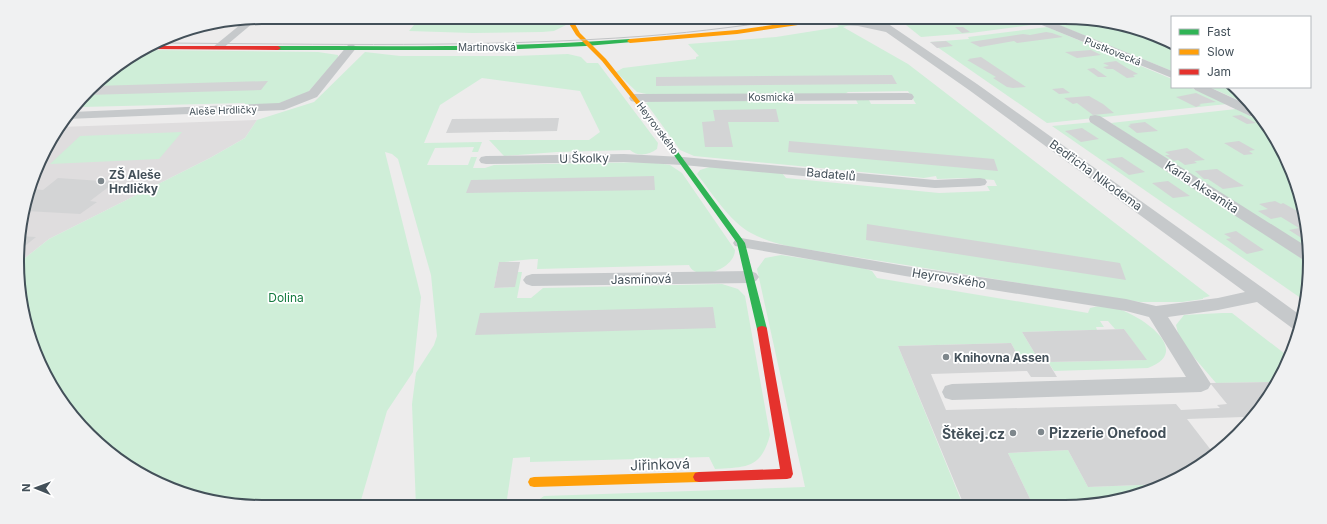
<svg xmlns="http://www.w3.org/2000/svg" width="1327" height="524" font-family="Inter,sans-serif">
  <rect width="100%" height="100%" fill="#edecec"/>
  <!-- education -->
  <polygon fill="#dfddde" points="257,120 245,138 210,158 49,239 20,262 19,230 50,140 60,127"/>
  <!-- green -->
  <g fill="#cfeed8">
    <polygon points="470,17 560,17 566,25 554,31 542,32 472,33 409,31 414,25 464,25"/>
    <polygon points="896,17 1022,17 1039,24 971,33 921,37"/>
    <polygon points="1039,17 1065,17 1144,30 1172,46 1172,71"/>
    <path d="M836 24H854L843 27 908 64 1210 296 1203 298V299L1182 302H1140L792 247C778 244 764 240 751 233 730 222 712 193 697 174L700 170 716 165 782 173 786 178 939 193 990 191 987 186H997L994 180 966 178 937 179 936 176 924 178 694 156 680 150 646 103 650 101 780 100 789 104H858L856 100H869L871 104H916L908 91 848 92 845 94 651 95 637 92 616 72 623 68 696 59V57L699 56 688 44 776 37 839 27Z"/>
    <polygon points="1047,27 1172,79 1172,87 1189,87 1227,104 1047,123 930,42 969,39 968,37"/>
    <polygon points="149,50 318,52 338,55 338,58 308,92 277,104 244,105 245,103 81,107 73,112 101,78"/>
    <path d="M365 52 400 56H514L568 54 581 57 587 63H598L658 143 657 149C649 155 638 157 630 150L557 152 504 156 489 140H589L600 132 580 91 482 78 440 105 424 143 482 142 478 152H472L474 147 435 148 427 165H468L471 157H477L473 168H485L494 165 650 162 670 165 682 173 735 250C735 269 696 283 689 265L537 269 538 259C525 259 512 262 499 262L494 288 514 287 517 272H522L517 298H531L543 288 722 284 738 289 745 296 770 435C761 469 746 467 715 469L709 457 530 462V457L513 458 506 506 416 507 412 404 416 373 434 345 437 336 431 275 398 159 392 154 385 152 421 297 413 372 387 411 359 507H262L183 494 113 456 58 398 22 310 20 262 49 239 210 158 245 138 257 120 314 102Z"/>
    <path d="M1209 87C1234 87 1231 84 1247 104Z"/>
    <polygon points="1236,109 1260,121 1285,153 1309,246 1309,253 1111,123"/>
    <polygon points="1094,122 1151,158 1307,262 1302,299 1052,126"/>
    <polygon points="182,132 159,159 50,164 80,136"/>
    <path d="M781 255 860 267 872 271 877 278 1088 313 1090 308C1097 306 1104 305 1112 307 1136 312 1196 350 1148 368L1054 371 1048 362 1146 360 1124 329H1115L1108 321H1100L1104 327H1096L1097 330 1022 332 1040 362 1022 363 1011 343 898 346 963 505 530 506 544 496 805 487 757 269 765 258Z"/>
    <polygon points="1222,313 1232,313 1289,357 1277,382 1216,383 1180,341 1176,325 1184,315"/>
    <polygon points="1068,450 1088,487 1165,484 1159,488 1097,505 1033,505 1008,453"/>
  </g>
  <!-- building -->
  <g fill="#d3d4d5">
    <polygon points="276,17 301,17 293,21 279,24 262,23 267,19"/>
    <polygon points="378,17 438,17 435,20 376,19"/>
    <polygon points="982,17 998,17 1009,24 983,25 976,21 986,20"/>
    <polygon points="955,27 963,27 970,32 962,33"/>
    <polygon points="1046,32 1052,33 1063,37 1017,43 1014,41 980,47 970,42 1023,34 1030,35"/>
    <polygon points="946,41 953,46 937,48 930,42"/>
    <polygon points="1091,50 1101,55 1077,58 1065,52"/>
    <polygon points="981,57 1026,87 1013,88 1007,87 993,78 996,77 967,60 970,60 968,59"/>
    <polygon points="1116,61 1127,68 1138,74 1133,75 1135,77 1127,78 1113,69 1107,69 1103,67 1109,66 1103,63"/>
    <polygon points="1094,68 1107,77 1098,77 1087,69"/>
    <polygon points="892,75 897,84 656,86 656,77"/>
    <polygon points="268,81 261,90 87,95 94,86"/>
    <polygon points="1063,88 1070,93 1059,94 1052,89"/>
    <polygon points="1196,93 1216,102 1199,104 1201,105 1196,107 1176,97"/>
    <polygon points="1089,96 1103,104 1114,113 1093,115 1077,103 1073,104 1064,98"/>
    <polygon points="776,109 779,122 728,122 733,147 705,147 702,122 715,121 713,110"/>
    <polygon points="1241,115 1256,123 1247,124 1232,116"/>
    <polygon points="559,118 557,131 446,133 452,119"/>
    <polygon points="1145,122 1158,131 1137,133 1128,126 1131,125 1129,124"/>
    <polygon points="1082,128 1099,139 1081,142 1065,131"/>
    <polygon points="789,141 994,159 998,171 788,152"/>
    <polygon points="1239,141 1255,150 1249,151 1253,154 1244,155 1224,143"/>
    <polygon points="1187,148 1205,160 1194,161 1197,163 1185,165 1178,160 1174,161 1165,155 1170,155 1165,152"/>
    <polygon points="1122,157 1134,165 1145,172 1129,175 1106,159"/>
    <polygon points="1217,169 1223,173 1244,186 1223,189 1208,179 1204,179 1195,171"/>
    <polygon points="654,176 655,190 466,193 471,180"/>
    <polygon points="58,178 115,182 90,201 97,202 80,214 26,211 33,189 43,190"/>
    <polygon points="1168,181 1190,196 1173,198 1152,183"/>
    <polygon points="1275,201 1281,204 1283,203 1301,213 1307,238 1303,239 1289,230 1299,228 1281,217 1271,219 1258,211 1268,209 1259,204"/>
    <polygon points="867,224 1120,263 1126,280 866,240"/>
    <polygon points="1236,231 1264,250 1247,254 1226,239 1231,238 1224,234"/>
    <polygon points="19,236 36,237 20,250"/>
    <polygon points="499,262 520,262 515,287 494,288"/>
    <polygon points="713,307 716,328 475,335 480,313"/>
    <polygon points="1124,329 1147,360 1048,362 1057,377 1031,377 1027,371 931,374 946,410 1176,404 1181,410 1220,408 1217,405 1227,404 1210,383 1277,382 1269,398 1247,422 1243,417 1187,419 1214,454 1165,484 1088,487 1068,450 1008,453 1033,505 964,505 898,346 1011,343 1022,363 1040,362 1022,332"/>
  </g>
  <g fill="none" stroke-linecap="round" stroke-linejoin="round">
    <!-- street -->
    <g fill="#c6c9cb" fill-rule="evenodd">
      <polygon points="866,17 878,17 977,84 1267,291 1300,315 1299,329 1292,328 1257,302 1218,310 1168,317 1211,384 1208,389 1201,392 952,400 945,398 942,392 945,386 952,384 1186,377 1149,317 1126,311 905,276 735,246 733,243 735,240 741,238 905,266 1126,299 1156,306 1218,298 1245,292 969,90 886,32 858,26 820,24 815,21 820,18 858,20 874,24"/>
      <polygon points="1026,17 1040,17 1172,71 1172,78 1027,19"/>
      <polygon points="259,18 222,49 214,49 213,47 246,20"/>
      <polygon points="352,44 357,47 317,97 284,110 67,119 72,112 279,103 309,91 348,45"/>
      <polygon points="1193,87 1209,87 1248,105 1256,116 1250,116 1195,90"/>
      <polygon points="908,93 912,94 914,97 912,100 635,102 631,101 629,98 631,95 635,94"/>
      <polygon points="1095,115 1100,116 1309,248 1308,260 1302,259 1090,122 1089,119 1090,116"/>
      <polygon points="624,154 683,157 935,180 980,178 985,179 987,182 985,185 980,186 935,188 683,165 624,162 486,164 481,163 479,160 481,157 486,156"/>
      <polygon points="750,271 756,273 759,277 756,281 750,283 532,286 526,284 523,280 526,276 532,274"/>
    </g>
    <!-- fast -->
    <g fill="#30b455" fill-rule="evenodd">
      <path d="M630 39 632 40V42L586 46 498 50H278L275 48 278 46C395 46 513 48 630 39Z"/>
      <polygon points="651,117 653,118 745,243 767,329 766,331 758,331 757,329 737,243 648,119"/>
    </g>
    <!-- slow -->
    <g fill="#ff9f0a" fill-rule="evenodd">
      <polygon points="565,17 571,17 580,33 606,59 653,118 653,120 649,120 602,61 576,35"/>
      <polygon points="828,17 842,17 839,19 737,34 630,43 627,41 630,39 737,30"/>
      <polygon points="699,472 703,473 705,477 703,481 699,482 534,487 530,486 528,482 530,478 534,477"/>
    </g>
    <!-- jam -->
    <g fill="#e5322d" fill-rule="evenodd">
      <polygon points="155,46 278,46 281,48 278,50 151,49"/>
      <polygon points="762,326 766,327 767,329 793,474 791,478 787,479 699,482 695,481 693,477 695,473 699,472 780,469 757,329 758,327"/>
    </g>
    <!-- tram -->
    <path stroke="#c1c3c5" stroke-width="1" d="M161 43C323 44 485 48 646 36 700 32 754 24 808 17"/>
  </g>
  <!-- markers -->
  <g fill="#7e878c" stroke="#fff" stroke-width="1.5">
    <circle cx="101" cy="181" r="4"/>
    <circle cx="946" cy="357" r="4"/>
    <circle cx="1041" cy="432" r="4"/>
    <circle cx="1013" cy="433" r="4"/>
  </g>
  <g text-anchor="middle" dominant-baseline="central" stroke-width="3.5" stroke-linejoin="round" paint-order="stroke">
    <!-- far-street labels -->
    <g font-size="10" fill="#435059" stroke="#fff">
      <text x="487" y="47">Martinovská</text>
      <text transform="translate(1113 51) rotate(22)">Pustkovecká</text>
      <text x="771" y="97">Kosmická</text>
      <text transform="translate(223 110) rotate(-2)">Aleše Hrdličky</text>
      <text transform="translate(658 128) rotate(53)">Heyrovského</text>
    </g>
    <!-- street labels -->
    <g font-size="12" fill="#435059" stroke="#fff">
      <text transform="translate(584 158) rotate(-1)">U Školky</text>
      <text transform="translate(831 174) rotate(5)">Badatelů</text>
      <text transform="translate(1096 175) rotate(36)">Bedřicha Nikodema</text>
      <text transform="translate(1202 187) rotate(33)">Karla Aksamita</text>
      <text transform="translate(949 278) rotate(9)">Heyrovského</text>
      <text transform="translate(641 279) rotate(-1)">Jasmínová</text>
    </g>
    <!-- poi labels -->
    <g font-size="12" font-weight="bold" fill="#435059" stroke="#fff" text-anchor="start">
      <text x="109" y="174">ZŠ Aleše<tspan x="109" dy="14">Hrdličky</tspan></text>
      <text x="954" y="357">Knihovna Assen</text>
    </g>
    <!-- park labels -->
    <g font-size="12" fill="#147a3f" stroke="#fff">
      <text x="286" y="297">Dolina</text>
    </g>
    <!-- near-poi labels -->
    <g font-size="14" font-weight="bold" fill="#435059" stroke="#fff" text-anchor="start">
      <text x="1049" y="432">Pizzerie Onefood</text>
      <text x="1005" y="433" text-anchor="end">Štěkej.cz</text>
    </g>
    <!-- near-street labels -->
    <g font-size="14" fill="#435059" stroke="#fff">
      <text transform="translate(660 464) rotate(-2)">Jiřinková</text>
    </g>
  </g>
  <!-- crop -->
  <path d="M0 0H1327V524H0ZM262 24H1065A238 238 0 0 1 1303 262V262A238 238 0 0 1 1065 500H262A238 238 0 0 1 24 262V262A238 238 0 0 1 262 24Z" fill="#f0f1f2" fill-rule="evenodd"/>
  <path fill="none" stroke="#435059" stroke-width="2" d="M262 24H1065A238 238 0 0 1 1303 262V262A238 238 0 0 1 1065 500H262A238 238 0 0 1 24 262V262A238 238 0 0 1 262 24Z"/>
  <!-- legend -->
  <rect x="1171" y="16" width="140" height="72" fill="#ffffff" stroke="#b4b9bd"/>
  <rect x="1179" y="29" width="20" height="6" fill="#30b455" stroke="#b4b9bd"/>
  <text x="1207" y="36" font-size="12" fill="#435059">Fast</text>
  <rect x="1179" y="49" width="20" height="6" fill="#ff9f0a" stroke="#b4b9bd"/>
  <text x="1207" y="56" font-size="12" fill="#435059">Slow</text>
  <rect x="1179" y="69" width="20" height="6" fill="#e5322d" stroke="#b4b9bd"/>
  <text x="1207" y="76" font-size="12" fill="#435059">Jam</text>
  <!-- north arrow -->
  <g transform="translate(36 488) rotate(271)" stroke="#ffffff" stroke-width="3" paint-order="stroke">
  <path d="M0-3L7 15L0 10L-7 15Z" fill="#435059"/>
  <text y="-6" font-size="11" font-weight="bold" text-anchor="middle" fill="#435059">N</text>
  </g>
</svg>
